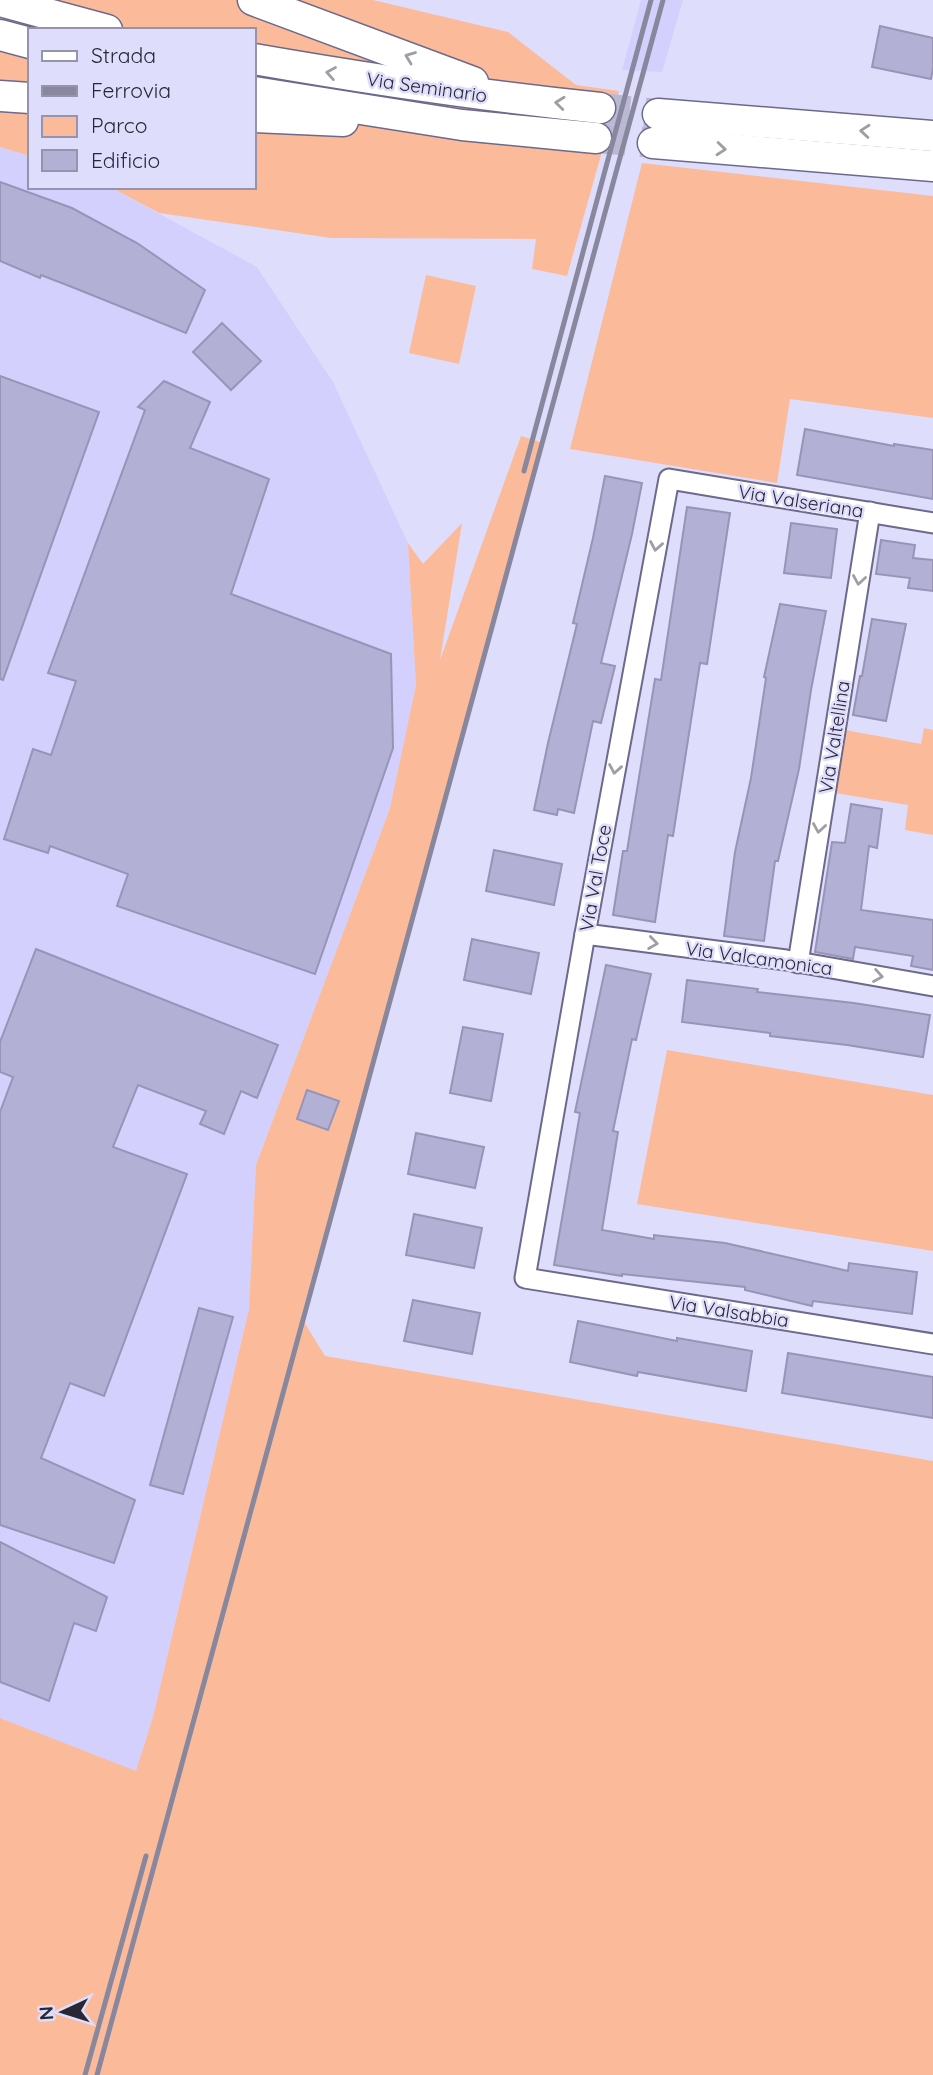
<svg xmlns="http://www.w3.org/2000/svg" width="933" height="2075" font-family="Quicksand,sans-serif">
  <rect width="100%" height="100%" fill="#dfddfc"/>
  <!-- built -->
  <g fill="#d3d0fd">
    <polygon points="641,0 683,0 662,72 622,70"/>
    <polygon points="0,147 30,156 30,187 110,187 257,267 333,382 408,543 416,685 390,808 256,1165 249,1309 153,1717 136,1772 0,1718"/>
  </g>
  <!-- green -->
  <g fill="#fbbb9b">
    <polygon points="0,0 373,0 508,32 576,85 619,91 567,276 532,269 536,239 331,238 159,213 110,187 254,187 254,30 30,30 30,156 0,147"/>
    <polygon points="642,163 933,196 933,418 790,399 777,483 570,449"/>
    <polygon points="426,275 476,286 459,364 409,353"/>
    <polygon points="521,436 543,443 301,1317 325,1356 933,1461 933,2075 0,2075 0,1718 136,1771 153,1717 249,1309 256,1165 390,808 416,685 408,543 423,564 462,523 440,660"/>
    <polygon points="924,728 933,730 933,835 905,830 908,805 835,793 845,730 921,744"/>
    <polygon points="667,1050 933,1095 933,1251 637,1204"/>
  </g>
  <!-- building -->
  <g fill="#b2b0d4" stroke="#9794b8" stroke-width="2">
    <polygon points="880,26 933,38 933,68 931,79 872,67"/>
    <polygon points="0,182 72,208 137,243 205,290 186,333 72,287 41,275 40,278 0,261"/>
    <polygon points="222,323 261,361 231,390 193,352"/>
    <polygon points="0,376 99,412 3,680 0,679"/>
    <polygon points="164,381 210,402 190,448 269,479 231,594 391,654 393,748 315,974 117,906 128,874 50,846 48,853 4,839 33,749 51,755 76,681 48,673 145,410 138,407"/>
    <polygon points="805,429 894,446 894,444 933,450 933,499 797,475"/>
    <polygon points="605,476 642,483 632,534 601,663 615,666 601,723 593,721 574,813 558,809 557,815 534,810 548,743 577,624 573,623 593,538"/>
    <polygon points="687,507 730,513 707,664 700,663 673,836 668,835 655,922 613,915 623,851 627,851 655,679 661,680"/>
    <polygon points="791,523 837,529 831,578 784,573"/>
    <polygon points="881,540 915,545 913,558 933,560 933,591 908,588 910,578 876,574"/>
    <polygon points="780,604 826,611 811,690 799,769 778,861 775,861 764,941 724,936 735,852 751,778 766,678 764,677"/>
    <polygon points="872,619 906,624 886,721 853,715 860,676 862,676"/>
    <polygon points="851,804 882,809 877,848 869,846 861,910 933,920 933,970 911,966 913,956 855,947 853,959 815,952 832,842 845,843"/>
    <polygon points="494,850 562,864 554,905 486,891"/>
    <polygon points="472,939 539,953 531,994 464,980"/>
    <polygon points="36,949 278,1045 257,1098 241,1091 224,1134 200,1124 206,1111 138,1085 113,1147 187,1174 104,1396 70,1383 41,1458 135,1500 114,1563 0,1525 0,1112 13,1077 0,1072 0,1042"/>
    <polygon points="606,965 651,974 636,1040 632,1039 613,1131 618,1132 602,1230 654,1239 654,1235 725,1243 848,1271 849,1263 917,1272 912,1314 813,1301 812,1306 745,1290 745,1287 622,1274 622,1276 554,1265 580,1113 575,1112"/>
    <polygon points="687,980 758,989 757,992 854,1003 930,1015 923,1057 847,1045 770,1036 770,1033 682,1022"/>
    <polygon points="463,1027 503,1034 491,1101 450,1093"/>
    <polygon points="307,1090 339,1101 328,1130 297,1119"/>
    <polygon points="416,1133 484,1147 475,1188 408,1174"/>
    <polygon points="414,1214 482,1228 474,1268 406,1255"/>
    <polygon points="413,1300 480,1313 472,1354 404,1341"/>
    <polygon points="199,1308 233,1317 183,1494 150,1485"/>
    <polygon points="578,1321 677,1341 677,1338 752,1351 746,1391 638,1372 637,1376 570,1362"/>
    <polygon points="788,1353 933,1377 933,1418 782,1393"/>
    <polygon points="0,1542 107,1597 96,1631 74,1623 49,1701 0,1682"/>
  </g>
  <g fill="none" stroke-linecap="round" stroke-linejoin="round">
    <!-- primary-tunnel -->
    <g stroke="#bab9d4" stroke-width="30" stroke-dasharray="30 15" stroke-linecap="butt">
      <polyline points="600,108 658,114"/>
      <polyline points="596,138 653,143"/>
    </g>
    <!-- minor casing -->
    <g stroke="#6c698b" stroke-width="23">
      <g id="minor">
        <polyline points="933,523 669,479 585,934 525,1278 933,1344"/>
        <polyline points="585,934 786,960 933,986"/>
        <polyline points="798,963 870,512"/>
      </g>
    </g>
    <!-- primary casing -->
    <g stroke="#6c698b" stroke-width="33">
      <g id="primary">
        <polyline points="253,0 473,82"/>
        <polyline points="0,1 107,30"/>
        <polyline points="0,35 30,43"/>
        <path d="M254 59C369 79 484 96 600 108"/>
        <polyline points="254,92 462,125 596,138"/>
        <polyline points="0,96 30,98"/>
        <polyline points="658,114 933,136"/>
        <polyline points="254,117 343,121"/>
        <polyline points="653,143 933,166"/>
      </g>
    </g>
    <!-- minor -->
    <use href="#minor" stroke="#fff" stroke-width="19"/>
    <!-- primary -->
    <use href="#primary" stroke="#fff" stroke-width="30"/>
    <!-- rail -->
    <g stroke="#88879d" stroke-width="5">
      <polyline points="524,471 651,0"/>
      <polyline points="85,2075 146,1856"/>
      <polyline points="97,2075 663,0"/>
    </g>
  </g>
  <!-- one-way arrows -->
  <defs><path id="oneway-chevron" d="M-2-3.5L2.5 0L-2 3.5" fill="none" stroke-width="1.6" stroke-linecap="round" stroke-linejoin="round" transform="scale(1.75)"/></defs>
  <g stroke="#9e9ea4">
    <use href="#oneway-chevron" transform="translate(410 57) rotate(-159)"/>
    <use href="#oneway-chevron" transform="translate(331 73) rotate(-170)"/>
    <use href="#oneway-chevron" transform="translate(560 103) rotate(-174)"/>
    <use href="#oneway-chevron" transform="translate(865 131) rotate(-175)"/>
    <use href="#oneway-chevron" transform="translate(721 149) rotate(5)"/>
    <use href="#oneway-chevron" transform="translate(656 546) rotate(100)"/>
    <use href="#oneway-chevron" transform="translate(859 580) rotate(99)"/>
    <use href="#oneway-chevron" transform="translate(615 769) rotate(100)"/>
    <use href="#oneway-chevron" transform="translate(819 828) rotate(99)"/>
    <use href="#oneway-chevron" transform="translate(653 943) rotate(8)"/>
    <use href="#oneway-chevron" transform="translate(878 976) rotate(10)"/>
  </g>
  <g text-anchor="middle" dominant-baseline="central" stroke-width="5" stroke-linejoin="round" paint-order="stroke">
    <!-- street labels -->
    <g font-size="19" fill="#282735" stroke="#dfddfc">
      <text transform="translate(427 87) rotate(8)">Via Seminario</text>
      <text transform="translate(801 501) rotate(9)">Via Valseriana</text>
      <text transform="translate(834 737) rotate(-81)">Via Valtellina</text>
      <text transform="translate(595 878) rotate(-80)">Via Val Toce</text>
      <text transform="translate(759 958) rotate(8)">Via Valcamonica</text>
      <text transform="translate(729 1311) rotate(9)">Via Valsabbia</text>
    </g>
  </g>
  <!-- legend -->
  <rect x="28" y="28" width="228" height="161" fill="#dfddfc" stroke="#9694ac" stroke-width="2"/>
  <rect x="42" y="51" width="35" height="10" fill="#ffffff" stroke="#9694ac" stroke-width="2"/>
  <text x="91" y="63" font-size="21" fill="#282735">Strada</text>
  <rect x="42" y="86" width="35" height="10" fill="#88879d" stroke="#9694ac" stroke-width="2"/>
  <text x="91" y="98" font-size="21" fill="#282735">Ferrovia</text>
  <rect x="42" y="116" width="35" height="21" fill="#fbbb9b" stroke="#9694ac" stroke-width="2"/>
  <text x="91" y="133" font-size="21" fill="#282735">Parco</text>
  <rect x="42" y="150" width="35" height="21" fill="#b2b0d4" stroke="#9694ac" stroke-width="2"/>
  <text x="91" y="168" font-size="21" fill="#282735">Edificio</text>
  <!-- north arrow -->
  <g transform="translate(63 2012) rotate(266)" stroke="#dfddfc" stroke-width="5" paint-order="stroke">
  <path d="M0-5L12 26L0 18L-12 26Z" fill="#282735"/>
  <text y="-10" font-size="19" font-weight="bold" text-anchor="middle" fill="#282735">N</text>
  </g>
</svg>
